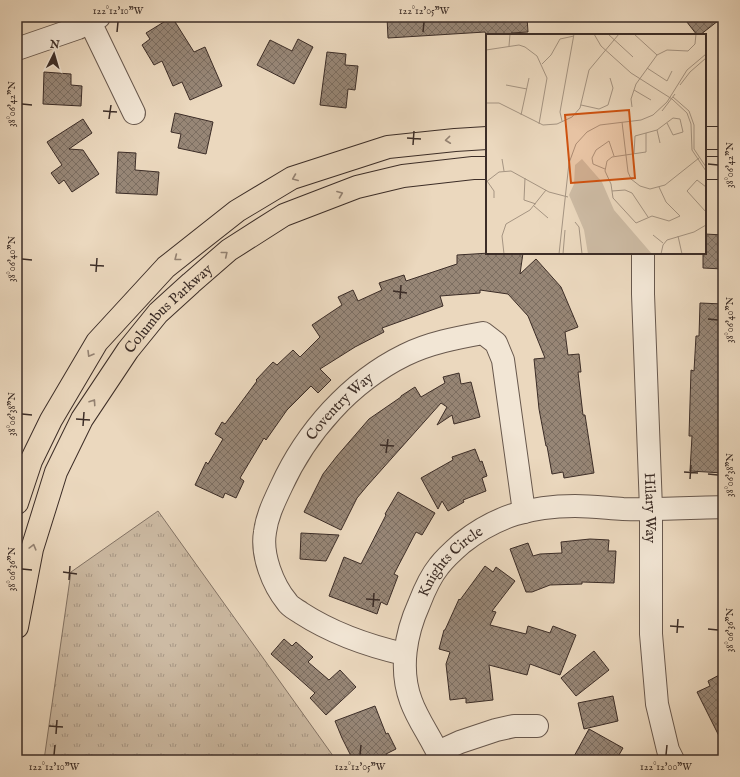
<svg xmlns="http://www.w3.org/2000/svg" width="740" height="777" font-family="'IM FELL English',serif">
  <defs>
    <pattern id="grass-tufts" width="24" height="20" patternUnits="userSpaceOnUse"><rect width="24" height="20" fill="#cdbba4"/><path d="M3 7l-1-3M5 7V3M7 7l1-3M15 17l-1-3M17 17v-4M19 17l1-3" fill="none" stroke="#a89886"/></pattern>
    <pattern id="building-cross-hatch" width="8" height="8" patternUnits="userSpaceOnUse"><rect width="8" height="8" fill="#978676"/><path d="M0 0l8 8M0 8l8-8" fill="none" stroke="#7c6e61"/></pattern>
  </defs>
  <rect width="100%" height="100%" fill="#ebd8be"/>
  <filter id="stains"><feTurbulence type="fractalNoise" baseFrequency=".005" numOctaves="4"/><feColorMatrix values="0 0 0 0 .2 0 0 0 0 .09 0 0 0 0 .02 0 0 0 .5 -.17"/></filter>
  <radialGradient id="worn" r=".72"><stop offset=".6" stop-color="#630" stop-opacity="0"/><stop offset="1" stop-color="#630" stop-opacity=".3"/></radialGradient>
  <!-- grass -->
  <polygon fill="url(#grass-tufts)" stroke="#847466" points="158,511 336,760 44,760 71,572"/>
  <!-- building -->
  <g fill="url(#building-cross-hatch)" stroke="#3c2d27">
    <polygon points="172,17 194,52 205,47 222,86 190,100 182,82 173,86 162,61 154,65 142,45 150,39 146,33"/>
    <polygon points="387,17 527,17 528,32 511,33 511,35 486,35 485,32 388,38"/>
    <polygon points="683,17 723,17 700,35 697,35"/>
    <polygon points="298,39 313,47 294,84 257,65 270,40 292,51"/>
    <polygon points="327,52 346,54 345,65 358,66 355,90 348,89 346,108 320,105"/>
    <polygon points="44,72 71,74 71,85 82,86 81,106 43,104"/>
    <polygon points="175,113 213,122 206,154 178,148 181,134 171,132"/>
    <polygon points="83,119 92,133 69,149 83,150 99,174 72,192 64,180 59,184 51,173 62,165 47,142"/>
    <polygon points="118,152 136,153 135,170 159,172 157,195 116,193"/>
    <polygon points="705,234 723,235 723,269 703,268 703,253 705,253"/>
    <polygon points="490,253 523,253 520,274 536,259 561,287 578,327 565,332 568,355 579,354 581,372 578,372 583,415 585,415 594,473 564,478 563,472 552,474 547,446 546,446 539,409 534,359 545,358 528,316 508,294 480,290 480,293 440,296 443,306 382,328 384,332 355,347 320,369 331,380 318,393 311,386 287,410 266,440 264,438 240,478 244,481 236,498 225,493 223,498 195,485 206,462 208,464 223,439 215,434 222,422 225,424 257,381 256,380 273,362 277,365 293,350 300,357 320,337 312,325 342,305 338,297 353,290 358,301 382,290 379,283 404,275 406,281 457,264 457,255"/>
    <polygon points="700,303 723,304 723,473 690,471 692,436 689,436 691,370 694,371 696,336 699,336"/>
    <polygon points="459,373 461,384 471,382 480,417 454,424 452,415 437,425 447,407 441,403 367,486 357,498 341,530 304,512 323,474 337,456 369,419 401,397 401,396 415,387 421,397 445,383 443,377"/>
    <polygon points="475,449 480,462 482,461 487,476 482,478 486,491 463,500 464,502 448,511 442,501 438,509 421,478 453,460 452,457"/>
    <polygon points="398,492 435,513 422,535 416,532 394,574 398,576 387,605 381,602 377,614 329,596 344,557 361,564 386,515 385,514"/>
    <polygon points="301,533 339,535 326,561 300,559"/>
    <polygon points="590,539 609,540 608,551 616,551 614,583 582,582 582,584 550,585 532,592 526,592 510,549 528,543 533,556 540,554 562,553 561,542"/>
    <polygon points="485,566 493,572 496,567 515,581 492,611 496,612 490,625 526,634 528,626 550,633 553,626 576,635 560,675 530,664 527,675 489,665 493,700 466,703 466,698 450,700 446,664 450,652 439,649 444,630 445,630 459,599 460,600"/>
    <polygon points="284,639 292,646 296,642 313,657 308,662 329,680 340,670 356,687 326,715 310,698 315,693 271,654"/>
    <polygon points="594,651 609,670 576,696 561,678"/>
    <polygon points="723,673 723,744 697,692 710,686 708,681"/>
    <polygon points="613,696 618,721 584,729 578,703"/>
    <polygon points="375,706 386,734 388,733 396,749 386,754 390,760 353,760 342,738 335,721"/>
    <polygon points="589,729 623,748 616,760 572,760"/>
  </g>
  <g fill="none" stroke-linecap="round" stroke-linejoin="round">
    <!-- minor casing -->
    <g stroke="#68584d" stroke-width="24">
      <g id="minor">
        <polyline points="90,22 134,113"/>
        <polyline points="17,49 78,28 99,17"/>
        <path id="s1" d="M643 253V294L651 509V634L657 704 668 750 673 760"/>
        <path id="s2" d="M404 654C369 646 332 633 301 613 297 610 290 607 287 602 273 585 261 555 265 532 267 516 274 502 281 487 306 432 350 382 405 355 429 343 456 338 483 333L496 343 503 360 524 512"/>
        <polyline points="438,752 460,742 496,730 514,726 537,726"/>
        <path id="s3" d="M441 760C433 740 418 721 411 701 399 669 406 633 419 604 424 591 430 577 439 566 445 558 454 550 462 543 496 516 531 506 575 506 591 506 607 508 623 509 656 510 690 508 723 507"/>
      </g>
    </g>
    <!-- major casing -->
    <g stroke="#3c2d27" stroke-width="24">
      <g id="major">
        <polyline points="705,138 723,138"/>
        <polyline points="705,168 723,168"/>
        <polyline points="17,503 31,461 51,420 97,342 166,267 237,211 292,178 388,147 455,140 487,138"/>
        <path id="s4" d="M17 627 32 549 56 472 82 419 128 350 158 313 191 283 229 250 284 215 357 187 403 176 473 168H487"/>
      </g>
    </g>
    <!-- minor -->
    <use href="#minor" stroke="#f2e6d5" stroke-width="22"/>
    <!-- major -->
    <use href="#major" stroke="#ebd8be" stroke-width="22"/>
  </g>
  <!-- one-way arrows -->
  <defs><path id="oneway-chevron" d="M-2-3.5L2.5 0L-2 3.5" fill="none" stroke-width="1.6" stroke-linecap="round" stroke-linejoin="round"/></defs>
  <g stroke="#948272">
    <use href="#oneway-chevron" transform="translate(448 140) rotate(174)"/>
    <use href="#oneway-chevron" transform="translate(295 178) rotate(158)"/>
    <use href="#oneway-chevron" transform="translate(340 194) rotate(-21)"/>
    <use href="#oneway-chevron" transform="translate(225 254) rotate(-39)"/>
    <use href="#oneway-chevron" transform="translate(177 258) rotate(142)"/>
    <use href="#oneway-chevron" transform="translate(90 354) rotate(121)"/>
    <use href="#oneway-chevron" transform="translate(93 402) rotate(-56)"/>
    <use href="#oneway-chevron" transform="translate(33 547) rotate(-75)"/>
  </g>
  <!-- ticks -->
  <path fill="none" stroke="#3c2d27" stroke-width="1.5" d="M117 32 118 22M423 32 424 22M22 104 32 105M103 111 117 112M109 119 111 105M407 138 421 139M413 145 414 131M708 164 718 165M22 259 32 260M90 265 104 266M96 272 97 258M393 291 407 293M400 299 401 285M708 319 718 320M22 414 32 415M76 419 90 420M83 426 84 412M380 445 394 446M386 453 388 439M684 472 698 473M708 474 718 475M690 479 691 465M22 569 32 570M63 572 77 574M69 580 70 566M366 599 380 600M373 607 374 593M670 626 684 627M708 629 718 630M677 633 678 619M49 726 63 727M56 734 57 720M54 755 55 745M360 755 361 745M666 755 667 745"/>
  <g text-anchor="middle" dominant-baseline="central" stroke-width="3" stroke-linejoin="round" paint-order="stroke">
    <!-- street labels -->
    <g font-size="15" fill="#3c2d27" stroke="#f2e6d5">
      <text stroke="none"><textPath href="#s4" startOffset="360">Columbus Parkway</textPath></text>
      <text stroke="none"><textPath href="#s2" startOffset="353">Coventry Way</textPath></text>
      <text stroke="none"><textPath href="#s1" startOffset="255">Hilary Way</textPath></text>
      <text stroke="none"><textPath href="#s3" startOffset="220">Knights Circle</textPath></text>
    </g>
  </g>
  <!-- overview -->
  <g transform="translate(486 34)">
    <rect width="220" height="220" fill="#ebd8be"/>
    <path d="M96 125 116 148 128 176 166 220H102L98 196 83 161 88 150 89 131Z" fill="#cdbba4"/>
    <path fill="none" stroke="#a59482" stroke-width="1" d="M108 0 115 12 145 39 186 65M122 0 147 23M148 0 171 21M23 12 24 0M0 16 33 11 39 13 51 22 61 44 53 90M56 30 65 21 74 5 88 2M161 34 181 47 186 37M20 51 41 55M194 51 204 38 220 24M148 56 165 66M187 63 203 77 208 91V115L220 133M186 65 201 79 205 90 206 116 220 137M0 69H13L57 91 71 90 86 83 94 74 103 36 133 0M95 71 113 75 122 71 127 54 124 44M146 73 145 65 150 50 171 21 181 16 202 17 209 10 210 0M176 77 189 60M35 81 43 44M76 87 74 78 88 0M136 88 142 138 145 145 154 152 164 155 179 151 213 124M171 96 174 109M160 99V118L126 123 121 127 119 137 125 150 127 164 150 189 166 182 183 187 194 182 180 168 173 153M148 120 149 102 171 96 187 84 194 85 197 98 187 101 181 89M16 125 18 137M119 135 107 130 106 124 110 116 123 107 128 122M39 144 38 166 50 170M1 147 8 157V164M0 148 13 138 25 137 63 158 82 163M220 153 211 146 201 157 220 178M126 157 139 156 146 159 162 183M48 172 62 184M89 188 93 193 96 220M167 201 177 209M192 202 196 220M18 220 16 202 20 190 44 176 60 156M73 220 83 129 90 110 101 98 114 91 155 86 167 81 181 68 201 36 220 20M77 220 79 196M175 220 177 211 181 206 208 198 220 191"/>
    <path fill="#ce5210" fill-opacity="0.15" stroke="#ce5210" stroke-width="2" d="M143 76 149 144 85 149 79 81Z"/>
    <rect width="220" height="220" fill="none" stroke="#3c2d27" stroke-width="2"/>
  </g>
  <!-- margin -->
  <rect width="740" height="777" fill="none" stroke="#ebd8be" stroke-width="44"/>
  <!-- north arrow -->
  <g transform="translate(54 54) rotate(5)" stroke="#f2e6d5" stroke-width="3" paint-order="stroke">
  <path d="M0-3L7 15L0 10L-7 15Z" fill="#3c2d27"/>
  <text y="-6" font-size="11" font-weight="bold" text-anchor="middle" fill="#3c2d27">N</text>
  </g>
  <rect x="22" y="22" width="696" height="733" fill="none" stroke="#3c2d27" stroke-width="1.5"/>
  <g font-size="10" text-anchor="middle" fill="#3c2d27">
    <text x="118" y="14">122°12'10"W</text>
    <text x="424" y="14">122°12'05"W</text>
    <text transform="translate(11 104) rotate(-90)" y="4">38°06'42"N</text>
    <text transform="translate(729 165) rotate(-90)" y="4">38°06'42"N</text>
    <text transform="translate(11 259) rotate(-90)" y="4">38°06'40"N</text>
    <text transform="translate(729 320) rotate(-90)" y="4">38°06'40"N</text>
    <text transform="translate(11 414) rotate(-90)" y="4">38°06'38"N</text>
    <text transform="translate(729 475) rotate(-90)" y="4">38°06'38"N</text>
    <text transform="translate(11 569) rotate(-90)" y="4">38°06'36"N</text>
    <text transform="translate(729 630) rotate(-90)" y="4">38°06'36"N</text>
    <text x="54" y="770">122°12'10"W</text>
    <text x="360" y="770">122°12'05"W</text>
    <text x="666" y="770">122°12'00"W</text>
  </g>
  <rect width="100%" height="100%" filter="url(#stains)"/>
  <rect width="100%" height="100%" fill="url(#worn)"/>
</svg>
